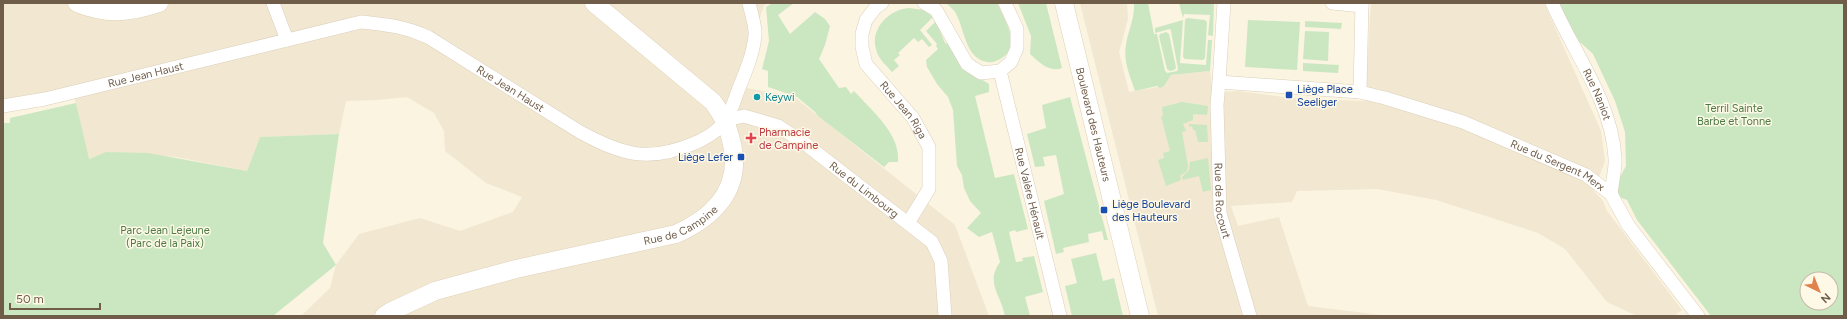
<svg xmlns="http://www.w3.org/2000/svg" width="1847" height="319" font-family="Figtree,sans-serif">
  <rect width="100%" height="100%" fill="#fbf4e1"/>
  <!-- residential -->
  <g fill="#f2e7d0">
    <polygon points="3,3 765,3 722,122 740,87 793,96 955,225 989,316 301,316 330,288 336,265 359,234 420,218 460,231 513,212 522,197 486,183 445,151 444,131 434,113 407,97 376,100 346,101 339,134 260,137 247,171 176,157 107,152 88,159 76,103 72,92 3,101"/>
    <polygon points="1080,3 1127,3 1128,19 1119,52 1129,92 1164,86 1171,75 1210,71 1213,90 1224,92 1238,91 1300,99 1365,101 1371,3 1544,3 1601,131 1605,161 1594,191 1603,201 1607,211 1682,310 1674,316 1637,316 1607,302 1565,249 1538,233 1436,200 1377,189 1297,191 1292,202 1231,206 1238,226 1279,217 1308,306 1389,316 1158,316"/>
  </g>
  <!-- green -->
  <g fill="#cbe7c1" fill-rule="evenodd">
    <path d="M773 3H794L778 15 790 34 815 12 825 19 830 26 825 45 819 59 839 88 846 87 851 94 854 91C871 110 901 134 898 162H889L884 167 818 116 815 112 797 97 768 87V71L762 69 769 41 766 7Z"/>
    <path d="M946 3H997C1006 22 1024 50 996 61 989 64 981 61 976 57 964 46 963 25 955 12 953 9 949 6 946 3Z"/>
    <path d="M1018 3H1046L1062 68C1049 73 1039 62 1030 54L1031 36Z"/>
    <path d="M1134 3H1148L1154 34H1157L1165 71 1167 73 1177 71 1178 69 1171 31 1170 29 1155 33V28L1183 20 1180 63 1206 65 1208 40H1212L1210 71 1171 75 1164 86 1160 88 1157 86 1135 91C1130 76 1123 61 1126 45 1128 30 1135 19 1134 3Z"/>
    <polygon points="1179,3 1214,3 1213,36 1208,35 1210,15 1184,14 1183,18"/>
    <path d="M1552 3H1844V316H1711L1637 220 1627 200 1611 194 1626 166 1625 132 1615 101 1593 54 1562 26ZM1807 279H1831V303H1807Z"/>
    <path d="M909 8 924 10 933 17 920 30 932 45 929 47 922 39 918 42 914 38 898 53 900 55 894 60 899 66 892 72C886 65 878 59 876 49 870 28 890 9 909 8Z"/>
    <polygon points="1187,18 1205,20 1207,22 1205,58 1203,60 1185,59 1183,57 1185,20"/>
    <polygon points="1248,20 1300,22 1297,70 1245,67"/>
    <path d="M936 21 945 43 950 45 971 73 989 84V92L975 96 995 178 1014 174 1028 229 1016 232 1015 230 1009 232 1016 262 1023 261 1022 258 1034 256 1043 292 1025 297 1030 316H1005C1001 295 985 283 1000 262L992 232 979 237 967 228 981 213 970 201 964 188 962 175 957 166 953 110 948 97 937 84 927 67 926 60 938 49 936 46 937 44 926 31Z"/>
    <polygon points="1305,21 1342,23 1341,29 1305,27"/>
    <polygon points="1305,31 1329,32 1328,61 1303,59"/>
    <polygon points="1166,32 1169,34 1176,68 1174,70 1170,71 1167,69 1159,36 1160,34"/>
    <polygon points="1303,63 1339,65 1338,73 1303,71"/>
    <polygon points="1070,97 1108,240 1104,240 1102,231 1088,234 1089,242 1063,248 1064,252 1056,254 1044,201 1064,194 1056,155 1043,157 1045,166 1035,167 1027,134 1046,128 1042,105"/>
    <polygon points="1182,102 1208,106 1207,115 1193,114 1193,120 1183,124 1186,131 1182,132 1188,166 1187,171 1180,176 1181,180 1166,186 1158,160 1164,158 1163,153 1170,151 1161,116 1163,116 1162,107"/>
    <polygon points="76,103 89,159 106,152 148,153 247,171 260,137 339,134 323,243 336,265 273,316 3,316 3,123 10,123 10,118"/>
    <polygon points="1189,124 1207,125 1208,142 1198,142 1195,130 1193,130 1192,126 1189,127"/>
    <polygon points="1208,158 1211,190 1203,192 1199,176 1183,180 1182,177 1189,170 1190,162"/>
    <polygon points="1096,253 1103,281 1114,278 1123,316 1072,316 1065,286 1077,283 1071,259"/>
  </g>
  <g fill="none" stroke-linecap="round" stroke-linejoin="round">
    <!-- street casing -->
    <g stroke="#dbcfbb" stroke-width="14">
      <g id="street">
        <polyline points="273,3 287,40"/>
        <path id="s1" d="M882 3 876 7 866 20 862 34V47L866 64 913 118 929 147V189L908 223"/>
        <polyline points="924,3 936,10 967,64 981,73 1000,71 1011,62 1017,48 1017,29 1005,3"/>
        <path id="s2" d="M1224 3 1219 82 1360 92 1385 98 1463 122 1586 175 1611 194 1628 225 1698 316"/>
        <polyline points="1332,3 1362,6"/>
        <path id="s3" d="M1552 3C1574 53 1612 102 1615 158 1616 168 1612 182 1611 194"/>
        <path id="s4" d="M1000 71 1060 316"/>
        <path id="s5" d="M1219 82 1217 105 1220 213 1250 316"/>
        <polyline points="1360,92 1362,3"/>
        <path id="s6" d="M3 106 45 99 361 22C387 25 404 26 428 37L580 132C623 155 648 163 695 143 706 138 720 130 726 119 732 110 735 98 739 88 746 71 753 54 755 36 756 26 751 13 749 3"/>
        <path id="s7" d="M726 120 744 116 778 126 804 143 932 242 941 261 945 316"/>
      </g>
    </g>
    <!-- secondary casing -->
    <g stroke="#e0d1b9" stroke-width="19">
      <g id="secondary">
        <path d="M77 3C106 15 129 13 159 3"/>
        <path id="s8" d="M1064 3 1140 316"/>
        <path id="s9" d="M384 316 390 312 435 291 516 269 676 234C714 217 742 189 732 144 727 124 725 119 713 102L594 3"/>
      </g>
    </g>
    <!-- street -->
    <use href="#street" stroke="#fff" stroke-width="13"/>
    <!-- secondary -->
    <use href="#secondary" stroke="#fff" stroke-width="18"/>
  </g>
  <!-- markers -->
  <g fill="#1a4fb4" stroke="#fef8e7" stroke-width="1.5">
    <rect x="1285" y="91" width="8" height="8" rx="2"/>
    <rect x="737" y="153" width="8" height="8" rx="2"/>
    <rect x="1100" y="206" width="8" height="8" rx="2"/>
  </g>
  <circle fill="#0f9aa8" stroke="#fef8e7" stroke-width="1.5" cx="757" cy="97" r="4"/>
  <path fill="#e0444e" stroke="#fef8e7" stroke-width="1.5" d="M749 132h4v4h4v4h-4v4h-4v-4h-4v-4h4z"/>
  <g text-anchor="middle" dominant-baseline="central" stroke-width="3" stroke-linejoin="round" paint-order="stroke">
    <!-- street labels -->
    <g font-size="11" fill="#705d49" stroke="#fef8e7">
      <text stroke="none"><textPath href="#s6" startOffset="146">Rue Jean Haust</textPath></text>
      <text stroke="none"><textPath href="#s6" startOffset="534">Rue Jean Haust</textPath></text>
      <text stroke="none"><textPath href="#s3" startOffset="102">Rue Naniot</textPath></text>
      <text stroke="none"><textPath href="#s1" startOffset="128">Rue Jean Riga</textPath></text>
      <text stroke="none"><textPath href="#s8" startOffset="125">Boulevard des Hauteurs</textPath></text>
      <text stroke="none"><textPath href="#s2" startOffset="432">Rue du Sergent Merx</textPath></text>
      <text stroke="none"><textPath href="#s7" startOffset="161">Rue du Limbourg</textPath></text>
      <text stroke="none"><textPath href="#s4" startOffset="126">Rue Valère Hénault</textPath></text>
      <text stroke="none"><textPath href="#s5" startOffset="119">Rue de Rocourt</textPath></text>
      <text stroke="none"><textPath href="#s9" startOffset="312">Rue de Campine</textPath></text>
    </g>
    <!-- transit labels -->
    <g font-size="11" fill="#164399" stroke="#fef8e7" text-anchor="start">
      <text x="1297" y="89">Liège Place<tspan x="1297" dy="13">Seeliger</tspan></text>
      <text x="733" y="157" text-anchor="end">Liège Lefer</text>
      <text x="1112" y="204">Liège Boulevard<tspan x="1112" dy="13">des Hauteurs</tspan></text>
    </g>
    <!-- culture labels -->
    <g font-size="11" fill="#0d838f" stroke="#fef8e7" text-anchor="start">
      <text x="765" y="97">Keywi</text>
    </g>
    <!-- park labels -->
    <g font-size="11" fill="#4d7b45" stroke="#fef8e7">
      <text x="1734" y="108">Terril Sainte<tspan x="1734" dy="13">Barbe et Tonne</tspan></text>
      <text x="165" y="230">Parc Jean Lejeune<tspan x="165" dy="13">(Parc de la Paix)</tspan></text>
    </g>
    <!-- health labels -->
    <g font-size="11" fill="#be3a42" stroke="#fef8e7" text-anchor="start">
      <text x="759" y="132">Pharmacie<tspan x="759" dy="13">de Campine</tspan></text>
    </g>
  </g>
  <!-- border -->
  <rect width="1847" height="319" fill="none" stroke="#705d49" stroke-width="8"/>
  <!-- north arrow -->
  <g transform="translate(1819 291) rotate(137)"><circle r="19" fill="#fef8e7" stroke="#c5baa8"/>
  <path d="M0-3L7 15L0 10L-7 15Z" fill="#df824c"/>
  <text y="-6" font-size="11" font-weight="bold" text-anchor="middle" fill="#705d49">N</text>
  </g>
  <!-- scale -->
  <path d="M10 303v6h90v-6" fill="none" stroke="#705d49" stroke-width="2"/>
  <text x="16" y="303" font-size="12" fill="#705d49" stroke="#fef8e7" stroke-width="3" paint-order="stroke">50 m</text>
</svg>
